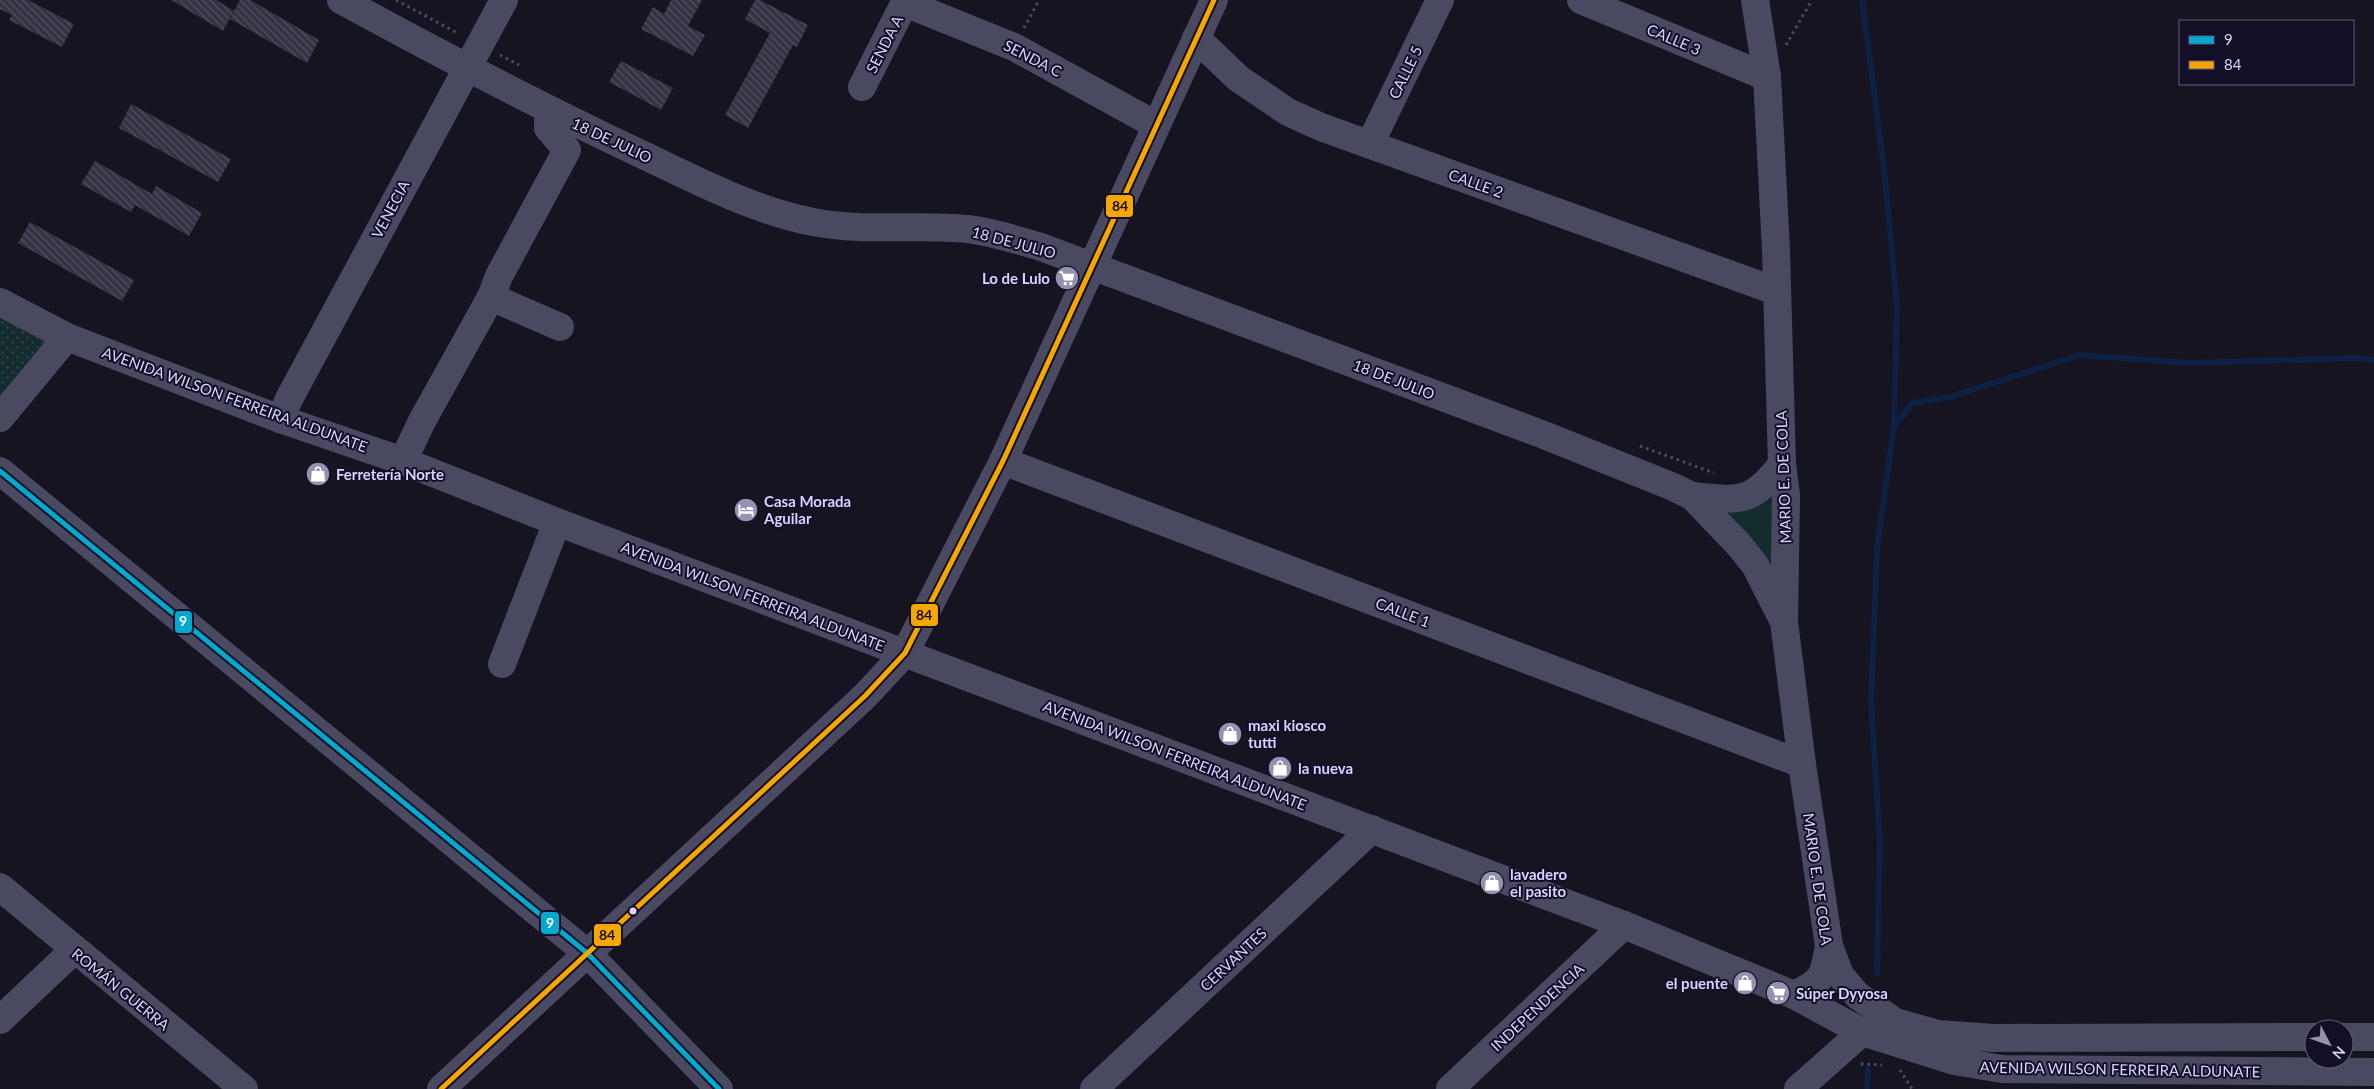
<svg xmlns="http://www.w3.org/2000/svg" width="2374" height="1089" font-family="Lato,sans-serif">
  <defs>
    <pattern id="park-dots" width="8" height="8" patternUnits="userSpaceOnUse" patternTransform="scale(1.25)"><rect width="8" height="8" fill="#132c2d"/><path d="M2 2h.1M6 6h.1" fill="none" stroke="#354a4c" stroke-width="1.8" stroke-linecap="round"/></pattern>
    <pattern id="building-back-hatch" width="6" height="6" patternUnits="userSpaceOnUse" patternTransform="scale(1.25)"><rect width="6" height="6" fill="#343243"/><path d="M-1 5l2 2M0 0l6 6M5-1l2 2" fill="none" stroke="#514f5f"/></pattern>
  </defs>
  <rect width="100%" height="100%" fill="#161421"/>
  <!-- grass -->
  <path fill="#132c2d" d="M1778 492 1780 599 1716 508C1746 508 1753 510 1778 492Z"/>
  <!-- park -->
  <polygon fill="url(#park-dots)" points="0,316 48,341 0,397"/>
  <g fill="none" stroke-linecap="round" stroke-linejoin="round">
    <!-- stream -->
    <g stroke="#0d2144" stroke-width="6">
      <polyline points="1862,0 1884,168 1897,305 1894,426"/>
      <polyline points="1877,973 1880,843 1871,701 1877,549 1894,426 1913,403 1950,397 2080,355 2187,363 2357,358 2374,360"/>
      <polyline points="1867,1089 1868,1070"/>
    </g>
  </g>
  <!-- building -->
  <g fill="url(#building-back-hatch)">
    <polygon points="0,0 28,0 74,24 62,47 9,20 12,15 0,9"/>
    <polygon points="171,0 216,0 234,11 223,31"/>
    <polygon points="240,0 250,0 319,40 307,63 230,19"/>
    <polygon points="671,0 702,0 688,26 705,35 693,56 641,29 653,7 664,14"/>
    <polygon points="755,0 760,0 808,25 797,47 793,45 748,128 725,115 770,33 745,19"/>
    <polygon points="621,61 673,88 661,110 609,82"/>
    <polygon points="131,104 231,159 218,182 119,128"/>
    <polygon points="95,161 152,194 156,186 202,213 189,236 135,205 131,212 81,184"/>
    <polygon points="30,222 134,280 122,301 18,243"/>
  </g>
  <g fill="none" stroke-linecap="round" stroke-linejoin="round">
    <!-- path -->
    <g stroke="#44505f" stroke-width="3" stroke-dasharray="2.5 4" stroke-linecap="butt">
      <polyline points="396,0 459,34"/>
      <polyline points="1024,28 1039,0"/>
      <polyline points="1786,45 1812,0"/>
      <polyline points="500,55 519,65"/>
      <polyline points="1640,446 1714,473"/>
      <polyline points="1861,1064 1882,1065"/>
      <polyline points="1900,1070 1912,1089"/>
    </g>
    <!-- minor -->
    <g stroke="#4a4962" stroke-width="28">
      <path d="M341 0C440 54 539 106 641 154 696 180 752 210 813 222 864 232 916 224 968 229 993 232 1017 240 1041 247L1544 435 1671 486 1692 496 1739 545 1755 565 1784 622"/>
      <polyline points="1581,0 1767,77"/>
      <path d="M1755 0 1767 77 1776 250 1782 464 1786 495 1784 622 1802 764 1829 946C1823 978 1823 981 1794 995"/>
      <polyline points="905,3 1014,47 1156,125"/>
      <polyline points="1196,38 1239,79 1288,112 1321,127 1776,291"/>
      <polyline points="862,87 906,0"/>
      <polyline points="1370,144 1440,0"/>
      <polyline points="491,297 560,327"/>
      <polyline points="0,302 67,337 280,419 403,461 557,522 1624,925 1794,995 1862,1032 1954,1061 2002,1069 2374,1072"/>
      <polyline points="0,418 67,337"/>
      <polyline points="280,419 290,397 504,0"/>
      <polyline points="403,461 422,421 491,297 499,276 567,150 548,128 548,110"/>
      <polyline points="1003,461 1802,764"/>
      <polyline points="0,471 587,953 719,1089"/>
      <path d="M1692 496C1739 501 1752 504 1782 464"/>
      <polyline points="502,664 557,522"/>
      <polyline points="0,887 244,1089"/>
      <polyline points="1829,946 1840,975 1858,996 1895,1022 1938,1034 1993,1038 2314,1037"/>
      <polyline points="0,1020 74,950"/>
      <polyline points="2344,1037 2374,1037"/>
      <polyline points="441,1089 865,696 905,653 1003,461 1214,0"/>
      <polyline points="1094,1089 1372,829"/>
      <polyline points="1450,1089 1624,925"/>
      <polyline points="1798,1089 1862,1032 1879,1026"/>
    </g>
    <!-- bus-1 casing -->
    <g stroke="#130f26" stroke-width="9">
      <polyline id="bus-1" points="0,471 587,953 719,1089"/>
    </g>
    <!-- bus-2 casing -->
    <g stroke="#130f26" stroke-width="9">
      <polyline id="bus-2" points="441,1089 865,696 905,653 1003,461 1214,0"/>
    </g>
    <!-- bus-1 -->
    <use href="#bus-1" stroke="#00a9ce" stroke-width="5"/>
    <!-- bus-2 -->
    <use href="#bus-2" stroke="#f7a600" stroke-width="5"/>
  </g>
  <!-- icons -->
  <defs>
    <g id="supermarket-disc" transform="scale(1.25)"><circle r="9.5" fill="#9591b1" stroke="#130f26"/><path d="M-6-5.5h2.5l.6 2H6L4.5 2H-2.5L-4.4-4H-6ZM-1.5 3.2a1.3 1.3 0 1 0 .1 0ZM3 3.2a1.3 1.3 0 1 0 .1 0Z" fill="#fff"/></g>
    <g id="shop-disc" transform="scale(1.25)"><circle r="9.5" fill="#9591b1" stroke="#130f26"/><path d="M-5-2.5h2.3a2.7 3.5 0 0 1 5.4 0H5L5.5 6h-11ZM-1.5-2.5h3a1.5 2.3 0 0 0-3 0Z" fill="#fff"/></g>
    <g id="hotel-disc" transform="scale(1.25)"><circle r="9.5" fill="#9591b1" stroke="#130f26"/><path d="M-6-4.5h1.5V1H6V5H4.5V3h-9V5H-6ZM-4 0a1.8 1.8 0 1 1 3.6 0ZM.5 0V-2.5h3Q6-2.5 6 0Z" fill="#fff"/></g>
  </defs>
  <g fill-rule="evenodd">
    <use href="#supermarket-disc" x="1067" y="278"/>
    <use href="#shop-disc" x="318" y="474"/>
    <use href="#hotel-disc" x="746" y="510"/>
    <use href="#shop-disc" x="1230" y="734"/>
    <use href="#shop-disc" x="1280" y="768"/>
    <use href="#shop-disc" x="1492" y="883"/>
    <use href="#shop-disc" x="1745" y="983"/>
    <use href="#supermarket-disc" x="1778" y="993"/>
  </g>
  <!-- markers -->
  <circle fill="#d9d4ff" stroke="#130f26" stroke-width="2" cx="633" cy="911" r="4.5"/>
  <g text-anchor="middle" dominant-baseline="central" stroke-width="4" stroke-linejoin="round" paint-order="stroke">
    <!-- street labels -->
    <g font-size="15" fill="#d9d4ff" stroke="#130f26">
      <text transform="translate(1674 39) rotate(23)">CALLE 3</text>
      <text transform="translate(884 44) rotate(-63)">SENDA A</text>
      <text transform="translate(1033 58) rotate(27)">SENDA C</text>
      <text transform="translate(1405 72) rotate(-64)">CALLE 5</text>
      <text transform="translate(612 140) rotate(25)">18 DE JULIO</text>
      <text transform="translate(1476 183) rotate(20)">CALLE 2</text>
      <text transform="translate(390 209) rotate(-62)">VENECIA</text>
      <text transform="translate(1014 242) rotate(15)">18 DE JULIO</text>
      <text transform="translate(1394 379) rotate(21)">18 DE JULIO</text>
      <text transform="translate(235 399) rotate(20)">AVENIDA WILSON FERREIRA ALDUNATE</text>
      <text transform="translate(1783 477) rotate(-92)">MARIO E. DE COLA</text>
      <text transform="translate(753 596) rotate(21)">AVENIDA WILSON FERREIRA ALDUNATE</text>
      <text transform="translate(1403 612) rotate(21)">CALLE 1</text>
      <text transform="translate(1175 755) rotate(21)">AVENIDA WILSON FERREIRA ALDUNATE</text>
      <text transform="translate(1818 879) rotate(82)">MARIO E. DE COLA</text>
      <text transform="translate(1233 959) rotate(-43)">CERVANTES</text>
      <text transform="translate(121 989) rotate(39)">ROMÁN GUERRA</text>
      <text transform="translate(1537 1007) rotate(-43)">INDEPENDENCIA</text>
      <text transform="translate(2120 1069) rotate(1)">AVENIDA WILSON FERREIRA ALDUNATE</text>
    </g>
    <!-- poi labels -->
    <g font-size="15" font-weight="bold" fill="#d9d4ff" stroke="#130f26" text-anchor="start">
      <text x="1050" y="278" text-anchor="end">Lo de Lulo</text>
      <text x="336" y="474">Ferretería Norte</text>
      <text x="764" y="501">Casa Morada<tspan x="764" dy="17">Aguilar</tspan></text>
      <text x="1248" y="725">maxi kiosco<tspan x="1248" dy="17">tutti</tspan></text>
      <text x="1298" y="768">la nueva</text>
      <text x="1510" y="874">lavadero<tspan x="1510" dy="17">el pasito</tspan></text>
      <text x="1728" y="983" text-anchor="end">el puente</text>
      <text x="1796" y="993">Súper Dyyosa</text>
    </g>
  </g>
  <g stroke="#130f26" stroke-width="2">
    <rect x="1105" y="194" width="29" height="24" rx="5" fill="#f7a600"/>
    <rect x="910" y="603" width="29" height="24" rx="5" fill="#f7a600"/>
    <rect x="174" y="610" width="19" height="24" rx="5" fill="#00a9ce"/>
    <rect x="540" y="911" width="20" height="24" rx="5" fill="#00a9ce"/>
    <rect x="593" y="923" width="29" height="24" rx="5" fill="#f7a600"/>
  </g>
  <g font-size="14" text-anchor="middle" font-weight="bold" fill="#fff">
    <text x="183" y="626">9</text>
    <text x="550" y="928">9</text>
  </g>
  <g font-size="14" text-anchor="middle" font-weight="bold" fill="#111">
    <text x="1120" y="211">84</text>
    <text x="924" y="620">84</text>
    <text x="607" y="940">84</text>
  </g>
  <!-- legend -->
  <rect x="2179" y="20" width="175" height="65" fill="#130f26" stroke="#625e7d"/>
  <rect x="2189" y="36" width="25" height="8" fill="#00a9ce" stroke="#625e7d"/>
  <text x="2224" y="45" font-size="15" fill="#d9d4ff">9</text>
  <rect x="2189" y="61" width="25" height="8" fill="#f7a600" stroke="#625e7d"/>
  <text x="2224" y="70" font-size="15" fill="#d9d4ff">84</text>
  <!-- north arrow -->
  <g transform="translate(2329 1044) rotate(131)"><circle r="24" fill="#130f26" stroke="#625e7d"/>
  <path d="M0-4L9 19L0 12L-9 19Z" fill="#9591b1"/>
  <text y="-8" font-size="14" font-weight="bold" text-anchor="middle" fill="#d9d4ff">N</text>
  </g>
</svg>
